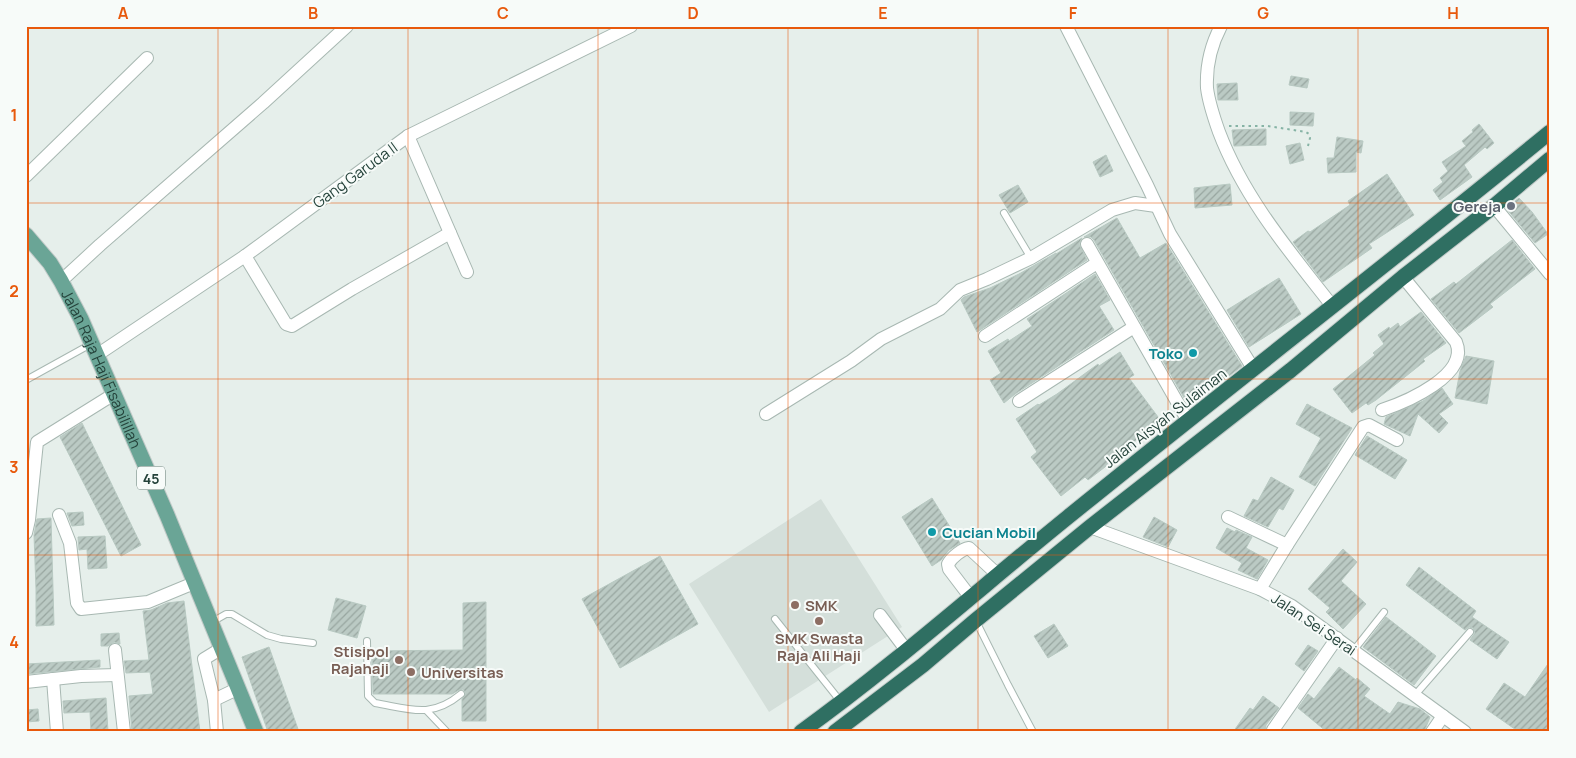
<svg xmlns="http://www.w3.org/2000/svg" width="1576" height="758" font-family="Manrope,sans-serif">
  <defs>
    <pattern id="building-hatch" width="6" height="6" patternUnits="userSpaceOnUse" patternTransform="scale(1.25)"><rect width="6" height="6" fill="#bbcac4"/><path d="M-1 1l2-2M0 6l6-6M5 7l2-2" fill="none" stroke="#98a6a0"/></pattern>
  </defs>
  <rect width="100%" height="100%" fill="#e6efeb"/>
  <!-- built -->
  <polygon fill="#d4dfda" points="821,499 902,627 769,712 689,584"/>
  <!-- building -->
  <g fill="url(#building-hatch)" stroke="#b8c9c2">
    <polygon points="1291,76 1309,79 1307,88 1289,85"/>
    <polygon points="1237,83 1238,100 1218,100 1217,84"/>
    <polygon points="1290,112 1314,113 1313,126 1290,125"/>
    <polygon points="1479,124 1494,143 1487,149 1485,147 1464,165 1472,177 1440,200 1433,190 1443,182 1440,178 1448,171 1442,162 1466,146 1462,141 1473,132 1472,130"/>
    <polygon points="1266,129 1266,145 1234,146 1232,130"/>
    <polygon points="1337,137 1363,141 1361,153 1356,152 1356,172 1328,173 1327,158 1334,158"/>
    <polygon points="1300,143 1304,160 1290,164 1286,146"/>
    <polygon points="1106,155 1113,171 1100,177 1093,162"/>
    <polygon points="1387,174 1414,215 1369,244 1372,248 1323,282 1293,242 1308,231 1310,232 1350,205 1348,201"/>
    <polygon points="1230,184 1232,205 1195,208 1194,188"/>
    <polygon points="1018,185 1028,202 1010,213 999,195"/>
    <polygon points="1519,198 1532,212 1548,234 1535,243 1506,208"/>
    <polygon points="1117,218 1140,258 1166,243 1242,366 1220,383 1187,403 1094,240 1091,237 1084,237"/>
    <polygon points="1082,238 1079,244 1087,260 977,332 961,300 964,297 990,288 1019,274 1056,253 1056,254"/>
    <polygon points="1512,240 1535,269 1490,304 1493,307 1459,333 1431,299 1454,282 1456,284"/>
    <polygon points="1095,274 1110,300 1099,306 1114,330 1015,394 1004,403 990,380 1001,373 988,351 1008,339 1009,341 1032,326 1027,319"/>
    <polygon points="1279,278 1301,314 1249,347 1227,310"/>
    <polygon points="1421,312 1446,343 1423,359 1425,361 1376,400 1368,405 1366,403 1352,413 1333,389 1375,355 1373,353 1384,344 1378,335 1389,327 1390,329 1398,323 1400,327"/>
    <polygon points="1120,352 1134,375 1129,378 1161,421 1134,442 1135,444 1088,480 1085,477 1061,496 1031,457 1037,452 1016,419 1038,404 1039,405 1057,394 1098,364 1099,366"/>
    <polygon points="1466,356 1494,361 1487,404 1455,398 1460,371"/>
    <polygon points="1442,388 1453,404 1439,414 1448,423 1439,433 1418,414 1410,436 1384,424 1386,417 1423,401"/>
    <polygon points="1307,404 1352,428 1315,486 1299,477 1321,438 1296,424"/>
    <polygon points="82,423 141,545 121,556 60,437"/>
    <polygon points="1367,436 1407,460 1395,479 1355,455"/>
    <polygon points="1271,477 1294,490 1283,510 1279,508 1268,527 1244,516 1253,499 1258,501"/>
    <polygon points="932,498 960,543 949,550 941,560 932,566 902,517"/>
    <polygon points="83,512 84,525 72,526 67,513"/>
    <polygon points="1154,517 1177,530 1168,547 1143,537"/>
    <polygon points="51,518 54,625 36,626 36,589 34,535 37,519"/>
    <polygon points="1227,528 1235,532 1236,530 1252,537 1246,548 1268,560 1257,579 1238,570 1242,563 1216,548"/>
    <polygon points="105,536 107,568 88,569 87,549 79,550 78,537"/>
    <polygon points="1343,549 1357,562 1341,581 1366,604 1343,629 1326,612 1330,608 1308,589"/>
    <polygon points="660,556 698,624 620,668 582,599"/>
    <polygon points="1419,567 1476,611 1472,617 1509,642 1497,659 1470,640 1475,633 1473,628 1469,627 1465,630 1406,585"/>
    <polygon points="336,598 366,606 357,638 328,630"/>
    <polygon points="184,601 200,732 132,732 129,696 153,694 150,672 126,673 124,661 149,660 143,611 151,610 167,603"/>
    <polygon points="486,602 486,721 462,721 462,699 466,694 463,689 459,690 452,694 373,694 372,651 463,650 463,603"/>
    <polygon points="1386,617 1436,656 1414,685 1363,647"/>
    <polygon points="1054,624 1068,646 1048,658 1034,636"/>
    <polygon points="119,633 120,644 114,642 108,646 101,646 101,634"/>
    <polygon points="1308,645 1318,651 1304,671 1295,664"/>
    <polygon points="269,647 299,732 268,732 242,657"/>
    <polygon points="100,660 100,667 26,674 26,664"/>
    <polygon points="1550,661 1550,732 1519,732 1486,709 1504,683 1525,697"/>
    <polygon points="1339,667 1356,680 1357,678 1370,689 1364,696 1390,714 1398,702 1420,709 1430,717 1424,732 1327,732 1298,708 1308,694 1314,699"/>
    <polygon points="1263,696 1279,708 1266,725 1265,732 1233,732 1250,708 1253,710"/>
    <polygon points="106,698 108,732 91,732 90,712 64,713 63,701"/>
    <polygon points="38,709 39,721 26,722 26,710"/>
  </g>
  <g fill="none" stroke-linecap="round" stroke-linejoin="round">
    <!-- lane casing -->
    <g stroke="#a8b8b2" stroke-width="8">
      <g id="lane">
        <polyline points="1004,213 1031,258"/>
        <polyline points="26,380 91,344"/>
        <polyline points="775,619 841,702"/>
        <polyline points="976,621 1008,685 1033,732"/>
        <polyline points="212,622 226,614 232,614 267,635 281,639 313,643"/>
        <path d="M367 641 368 696 375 703C410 709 431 719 461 694"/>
        <polyline points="1354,650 1384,612"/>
        <polyline points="1415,695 1470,632"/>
        <polyline points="427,711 447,732"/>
      </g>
    </g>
    <!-- street casing -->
    <g stroke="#a8b8b2" stroke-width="14">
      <g id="street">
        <polyline points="1066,26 1147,185 1170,234 1254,370"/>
        <path d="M1221 26C1211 45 1206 67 1207 88 1209 104 1214 118 1219 132 1244 198 1290 252 1333 307"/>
        <polyline points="408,136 467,272"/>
        <polyline points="26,176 147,58"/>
        <polyline points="1494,206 1550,274"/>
        <polyline points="1087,244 1188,421"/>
        <polyline points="245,256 286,324 292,326 352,289 450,233"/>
        <polyline points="61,281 100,245 263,103 347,26"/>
        <polyline points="985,336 1097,263"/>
        <polyline points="97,355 245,256 408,136 631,26"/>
        <polyline points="1019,401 1134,327"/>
        <path d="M1382 410C1406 402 1470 375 1456 342L1403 277"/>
        <polyline points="766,414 851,361 881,339 940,309 960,290 987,279 1031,258 1112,210 1135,203 1156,206"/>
        <polyline points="59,515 70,543 77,603 81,609 148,602 194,583"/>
        <polyline points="1228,517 1287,545"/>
        <polyline points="1090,527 1260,589 1292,606 1465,732"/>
        <polyline points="26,533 29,520 37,442 114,394"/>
        <polyline points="1260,589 1287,545 1363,427 1369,425 1397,440"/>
        <path d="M971 598 949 569 948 564C952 557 962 549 969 548L998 575"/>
        <polyline points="880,615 907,651"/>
        <polyline points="115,650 124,732"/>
        <polyline points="53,679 57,732"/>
        <polyline points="26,682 81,676 117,675"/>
        <polyline points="214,700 239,688"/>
        <polyline points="217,732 214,700 204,659 222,648"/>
        <polyline points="1276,732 1273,730 1337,638"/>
        <polyline points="1432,732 1443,716"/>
      </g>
    </g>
    <!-- primary casing -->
    <g stroke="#c2cac8" stroke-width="17">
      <g id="primary">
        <path id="s1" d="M26 235 50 263 61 281 81 319 167 515 256 732"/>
      </g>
    </g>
    <!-- highway casing -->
    <g stroke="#c2cac8" stroke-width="17">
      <g id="highway">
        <path d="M801 732C894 665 979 589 1068 517 1228 387 1391 262 1550 132"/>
        <polyline points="835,732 923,665 976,620 1090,527 1291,370 1403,277 1494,206 1550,159"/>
      </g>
    </g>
    <!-- path -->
    <polyline stroke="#86b3a5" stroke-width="2" stroke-dasharray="2.5 4" stroke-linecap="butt" points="1229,126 1268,126 1306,132 1309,134 1310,138 1307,150"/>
    <!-- lane -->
    <use href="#lane" stroke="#fff" stroke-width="6"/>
    <!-- street -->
    <use href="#street" stroke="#fff" stroke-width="12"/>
    <!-- primary -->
    <use href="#primary" stroke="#6aa596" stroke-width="15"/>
    <!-- highway -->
    <use href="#highway" stroke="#2f6f62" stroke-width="15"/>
  </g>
  <!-- grid -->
  <path fill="none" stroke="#e8590c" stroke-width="1" stroke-opacity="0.55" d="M218 26V732M408 26V732M598 26V732M788 26V732M978 26V732M1168 26V732M1358 26V732M26 203H1550M26 379H1550M26 555H1550"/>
  <!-- markers -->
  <circle fill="#6b7280" stroke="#f7fbf9" stroke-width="2" cx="1511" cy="206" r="5"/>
  <g fill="#0f9aa8" stroke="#f7fbf9" stroke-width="2">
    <circle cx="1193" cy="353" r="5"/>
    <circle cx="932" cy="532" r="5"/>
  </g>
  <g fill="#8d6e63" stroke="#f7fbf9" stroke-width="2">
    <circle cx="795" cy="605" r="5"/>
    <circle cx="819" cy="621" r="5"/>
    <circle cx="399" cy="660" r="5"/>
    <circle cx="411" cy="672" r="5"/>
  </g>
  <g text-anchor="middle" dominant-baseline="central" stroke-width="4" stroke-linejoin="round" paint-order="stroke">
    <!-- shield labels -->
    <rect fill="#f7fbf9" stroke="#637a73" stroke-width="1" x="137" y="466.5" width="28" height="23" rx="4"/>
    <g font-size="14" font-weight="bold" fill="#24423a">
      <text x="151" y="478">45</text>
    </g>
    <!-- street labels -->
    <g font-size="15" fill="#24423a" stroke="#f7fbf9">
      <text transform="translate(355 175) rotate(-36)">Gang Garuda II</text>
      <text stroke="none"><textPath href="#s1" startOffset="155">Jalan Raja Haji Fisabilillah</textPath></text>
      <text transform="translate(1165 418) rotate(-38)">Jalan Aisyah Sulaiman</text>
      <text transform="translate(1314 624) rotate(34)">Jalan Sei Serai</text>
    </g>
    <!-- worship labels -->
    <g font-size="15" font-weight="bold" fill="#5b616d" stroke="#f7fbf9" text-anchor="end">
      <text x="1501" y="206">Gereja</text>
    </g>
    <!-- culture labels -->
    <g font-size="15" font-weight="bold" fill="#0d838f" stroke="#f7fbf9" text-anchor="end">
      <text x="1183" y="353">Toko</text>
      <text x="942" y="532" text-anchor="start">Cucian Mobil</text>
    </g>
    <!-- education labels -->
    <g font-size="15" font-weight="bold" fill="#785e54" stroke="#f7fbf9" text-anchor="start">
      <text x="805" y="605">SMK</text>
      <text x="819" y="638" text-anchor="middle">SMK Swasta<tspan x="819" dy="17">Raja Ali Haji</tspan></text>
      <text x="389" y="651" text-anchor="end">Stisipol<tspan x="389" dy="17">Rajahaji</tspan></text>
      <text x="421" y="672">Universitas</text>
    </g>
  </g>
  <!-- border -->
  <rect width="1576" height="758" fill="none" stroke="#f7fbf9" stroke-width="55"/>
  <rect x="28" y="28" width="1520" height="702" fill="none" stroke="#e8590c" stroke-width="2"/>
  <g font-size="16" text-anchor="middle" font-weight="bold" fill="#e8590c">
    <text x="123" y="19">A</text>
    <text x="313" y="19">B</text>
    <text x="503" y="19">C</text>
    <text x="693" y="19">D</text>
    <text x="883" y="19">E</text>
    <text x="1073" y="19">F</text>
    <text x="1263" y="19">G</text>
    <text x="1453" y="19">H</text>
    <text x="14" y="121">1</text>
    <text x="14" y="297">2</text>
    <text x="14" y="473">3</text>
    <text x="14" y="648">4</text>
  </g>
</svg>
